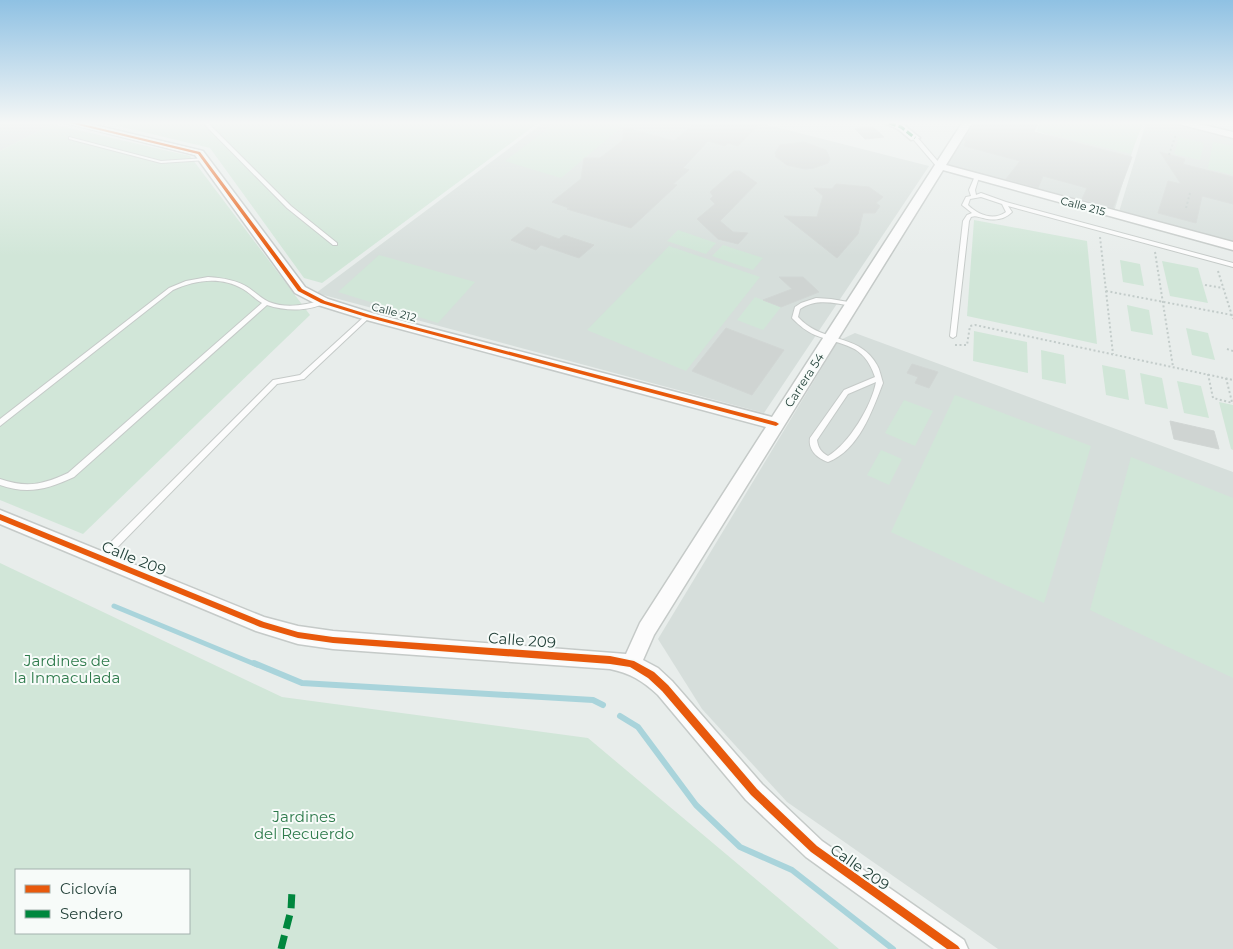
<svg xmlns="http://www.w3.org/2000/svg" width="1233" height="949" font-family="Montserrat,sans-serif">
  <rect width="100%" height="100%" fill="#e8edeb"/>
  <!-- built -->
  <g fill="#d6dedb">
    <polygon points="0,123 49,123 52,124 0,151"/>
    <polygon points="543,123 760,123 929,166 764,413 316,293"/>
    <polygon points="970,123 1038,123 1034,132 1054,137 1037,131 1040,123 1141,123 1114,212 943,166"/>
    <polygon points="1146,123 1173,123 1233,137 1233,246 1118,215"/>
    <polygon points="855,333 1233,472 1233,949 998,949 787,802 702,709 658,639 838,341"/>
  </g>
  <!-- green -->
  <g fill="#d1e6d8" fill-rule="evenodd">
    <polygon points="117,123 538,123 322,283 304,278 210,148 114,125"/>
    <polygon points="555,123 626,123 561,178 505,161"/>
    <polygon points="1040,123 1143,123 1131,154 1037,131"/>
    <polygon points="52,124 190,156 310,315 83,534 0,500 0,151"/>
    <polygon points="1179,137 1204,143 1200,160 1174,154"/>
    <polygon points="1213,142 1233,146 1233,175 1208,169"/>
    <polygon points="974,220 1087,241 1097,344 967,316"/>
    <polygon points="678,230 716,243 706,254 667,241"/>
    <polygon points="723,245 763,258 753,270 712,256"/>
    <polygon points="669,246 760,277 686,371 587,330"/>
    <polygon points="379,255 475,282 438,323 338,292"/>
    <polygon points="1120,260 1140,264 1144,286 1123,282"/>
    <polygon points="1162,261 1198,268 1208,303 1170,296"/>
    <polygon points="755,297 781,307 763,330 737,320"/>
    <polygon points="1127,305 1149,310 1153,335 1131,331"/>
    <polygon points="1186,328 1208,333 1215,360 1192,355"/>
    <polygon points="974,331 1027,342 1028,373 973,361"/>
    <polygon points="1041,350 1064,355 1066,384 1042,379"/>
    <polygon points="1102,365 1125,370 1129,400 1106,395"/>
    <polygon points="1140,373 1162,378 1168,409 1145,404"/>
    <polygon points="1177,381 1201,386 1209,418 1184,413"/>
    <polygon points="955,395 1091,446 1044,603 891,532"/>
    <polygon points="904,400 933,411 915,446 885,433"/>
    <polygon points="1219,402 1233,405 1233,450 1231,449"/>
    <polygon points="881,450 902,459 889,485 867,475"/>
    <polygon points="1131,457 1233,498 1233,678 1090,610"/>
    <path d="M0 563 282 697 588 738 839 949H0ZM189 870V933H16V870Z"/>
  </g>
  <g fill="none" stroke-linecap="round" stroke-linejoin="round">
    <!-- stream-far1 -->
    <polyline stroke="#a9d4db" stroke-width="5" points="114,606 257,665"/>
    <!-- stream -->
    <g stroke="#a9d4db" stroke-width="6">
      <polyline points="254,663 302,683 593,700 603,705"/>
      <polyline points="620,716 638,727 696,805 740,847 792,870 893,949"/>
    </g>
  </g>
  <!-- building -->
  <g fill="#cfd4d2" stroke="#d1d6d4">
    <polygon points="695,123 761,123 738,146 728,143 725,146 708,141 683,168 689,170 673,184 677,185 631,228 567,209 569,208 552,202 581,179 584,158 600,158 623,140 623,127 674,141"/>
    <polygon points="976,123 1038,123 1034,132 1132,157 1113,208 1082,199 1087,188 1043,176 1038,188 1006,179 1020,161 964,146 966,141 964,140"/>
    <polygon points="869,127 873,127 884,137 865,139 855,129"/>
    <polygon points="804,142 826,150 830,159 828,163 814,168 805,169 787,165 776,157 775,153 780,145"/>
    <polygon points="1160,152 1185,159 1183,164 1233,177 1233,204 1202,196 1196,223 1158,213 1168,181 1181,184"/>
    <polygon points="734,171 740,171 757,183 720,221 733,232 748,233 738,244 718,239 697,219 715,204 710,199 713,196 710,192"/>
    <polygon points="836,184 869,187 883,197 876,203 880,206 875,213 863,213 858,234 837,258 784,216 817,217 823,196 814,188 832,189"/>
    <polygon points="527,227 559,239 564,235 594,245 579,258 541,245 536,250 511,240"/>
    <polygon points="779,277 803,277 819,292 781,307 763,300 792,289"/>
    <polygon points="726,328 784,350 752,395 692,371"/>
    <polygon points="912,364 938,372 929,388 915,383 918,377 907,373"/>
    <polygon points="1170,421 1214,431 1219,449 1174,439"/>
  </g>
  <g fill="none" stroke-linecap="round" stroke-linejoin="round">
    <!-- service casing -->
    <g stroke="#c5cac8" stroke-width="2">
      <g id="service">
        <polygon points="203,123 208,123 291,206 337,243 337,245 333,245 287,208"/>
        <polygon points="69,137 161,161 206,158 208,159 206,160 161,163 69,139"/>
        <polygon points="913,137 917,137 941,165 941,167 937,167 913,139"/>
        <path d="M975 176 979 177 975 190 976 195 981 193 1006 202 1233 263V267L1008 206 1012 212C1004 220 994 221 983 218 978 217 976 215 971 217L969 221 956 336 953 338 951 337 950 336 963 221 967 215 972 213 962 205 966 197 971 196 969 190ZM981 197 1002 204 1006 212C994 221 978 215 968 205L970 199Z"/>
        <path d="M208 277C223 278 237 280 249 288 256 293 261 298 269 302 287 309 305 305 323 300L326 302C310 312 285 311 267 305L74 477C48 489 28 495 0 485V479C26 488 43 485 68 473L262 303C255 299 250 293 243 289 221 276 195 280 173 290L0 426V419L169 288 186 281Z"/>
        <path d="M816 298 831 299 854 303V305L852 306C834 303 816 298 800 309L798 317C801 320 804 323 807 325 830 342 861 336 877 365 880 370 881 377 883 383 872 411 859 450 828 462 817 458 808 450 810 438L844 390 875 377C864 343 843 346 815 335 806 331 800 326 793 319L792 318 795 307 801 303ZM876 382C872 405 849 444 828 456 821 452 818 448 817 440L848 394Z"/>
        <polygon points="368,314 370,315 370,317 304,379 277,384 104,561 101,562 98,561 97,558 98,555 273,380 300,375 366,315"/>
      </g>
    </g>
    <!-- minor casing -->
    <g stroke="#c5cac8" stroke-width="3">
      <g id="minor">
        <path d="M67 123H86L203 151 305 287 328 299 372 313 772 417 962 123H972L946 165 1233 242V250L943 170 654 635 643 660 658 668 672 681 762 784 822 841 964 940 968 949H934L806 857 746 800 658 695C643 681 630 673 610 669L333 649 298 644 256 631 0 524V510L264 617 298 626 333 631 626 654 640 623 766 427 363 319 318 305 295 293 195 155Z"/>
        <polygon points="884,123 904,125 920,138 911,140 898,129"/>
        <polygon points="1175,123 1195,123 1233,132 1233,138"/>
      </g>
    </g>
    <!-- path -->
    <g stroke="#c3ccca" stroke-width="2" stroke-dasharray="2 2.5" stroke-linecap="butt">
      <polyline points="1169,155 1176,134"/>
      <polyline points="1186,208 1190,193"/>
      <polyline points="1100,237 1113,354"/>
      <polyline points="1155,252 1173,367"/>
      <polyline points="1218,271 1233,319"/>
      <polyline points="1205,285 1223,288"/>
      <polyline points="1106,291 1232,315"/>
      <polyline points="955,345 967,345 970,326 975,325 1233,380"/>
      <polyline points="1227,349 1233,351"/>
      <polyline points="1208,374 1213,398 1233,403"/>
      <polyline points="1226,378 1232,402"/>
    </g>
    <!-- service -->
    <use href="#service" fill="#fcfcfc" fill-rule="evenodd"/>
    <!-- minor -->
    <use href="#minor" fill="#fcfcfc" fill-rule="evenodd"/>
    <!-- quiet-far1 -->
    <polyline stroke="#00873e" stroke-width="3" stroke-dasharray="7 3" stroke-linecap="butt" points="889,123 901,127 915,138"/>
    <!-- quiet -->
    <polyline stroke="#00873e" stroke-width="7" stroke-dasharray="14 7" stroke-linecap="butt" points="281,949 291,910 292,890"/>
    <!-- cycleway casing -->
    <g stroke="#f7fbf9" stroke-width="3">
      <g id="cycleway">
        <polygon points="70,123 78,123 200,152 302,289 325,301 370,315 776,422 779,424 776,426 366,317 321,303 298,291 198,154"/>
        <polygon points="0,514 264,622 298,632 333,637 610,656 634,661 654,672 668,685 757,789 817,846 958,946 960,949 947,949 811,852 751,795 662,691 648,678 630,667 610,664 333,643 298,638 260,627 0,520"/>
      </g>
    </g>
    <!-- cycleway -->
    <use href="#cycleway" fill="#e8590c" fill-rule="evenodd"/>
  </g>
  <!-- sky -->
  <linearGradient id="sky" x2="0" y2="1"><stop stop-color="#8fc1e3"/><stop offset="0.48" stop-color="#f5f7f6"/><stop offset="1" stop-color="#f5f7f6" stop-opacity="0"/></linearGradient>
  <rect width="1233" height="256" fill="url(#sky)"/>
  <g text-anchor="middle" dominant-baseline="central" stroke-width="4" stroke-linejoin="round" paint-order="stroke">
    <!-- far-street labels -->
    <g font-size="11" fill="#24423a" stroke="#f7fbf9">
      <text transform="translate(1083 206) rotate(15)">Calle 215</text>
      <text transform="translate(394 312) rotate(15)">Calle 212</text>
    </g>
    <!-- street labels -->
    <g font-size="12" fill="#24423a" stroke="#f7fbf9">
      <text transform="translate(804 380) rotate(-57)">Carrera 54</text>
    </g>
    <!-- near-street labels -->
    <g font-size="15" fill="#24423a" stroke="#f7fbf9">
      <text transform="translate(134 558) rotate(22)">Calle 209</text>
      <text transform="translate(522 640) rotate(4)">Calle 209</text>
      <text transform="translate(860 867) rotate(35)">Calle 209</text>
    </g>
    <!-- near-park labels -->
    <g font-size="15" fill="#2d7a4b" stroke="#f7fbf9">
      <text x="67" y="660">Jardines de<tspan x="67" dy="17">la Inmaculada</tspan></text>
      <text x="304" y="816">Jardines<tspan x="304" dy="17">del Recuerdo</tspan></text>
    </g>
  </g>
  <!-- legend -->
  <rect x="15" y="869" width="175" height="65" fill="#f7fbf9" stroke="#a3b1ad"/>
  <rect x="25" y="885" width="25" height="8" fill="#e8590c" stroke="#a3b1ad"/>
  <text x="60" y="894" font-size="15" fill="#24423a">Ciclovía</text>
  <rect x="25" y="910" width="25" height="8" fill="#00873e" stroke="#a3b1ad"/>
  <text x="60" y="919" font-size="15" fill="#24423a">Sendero</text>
</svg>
